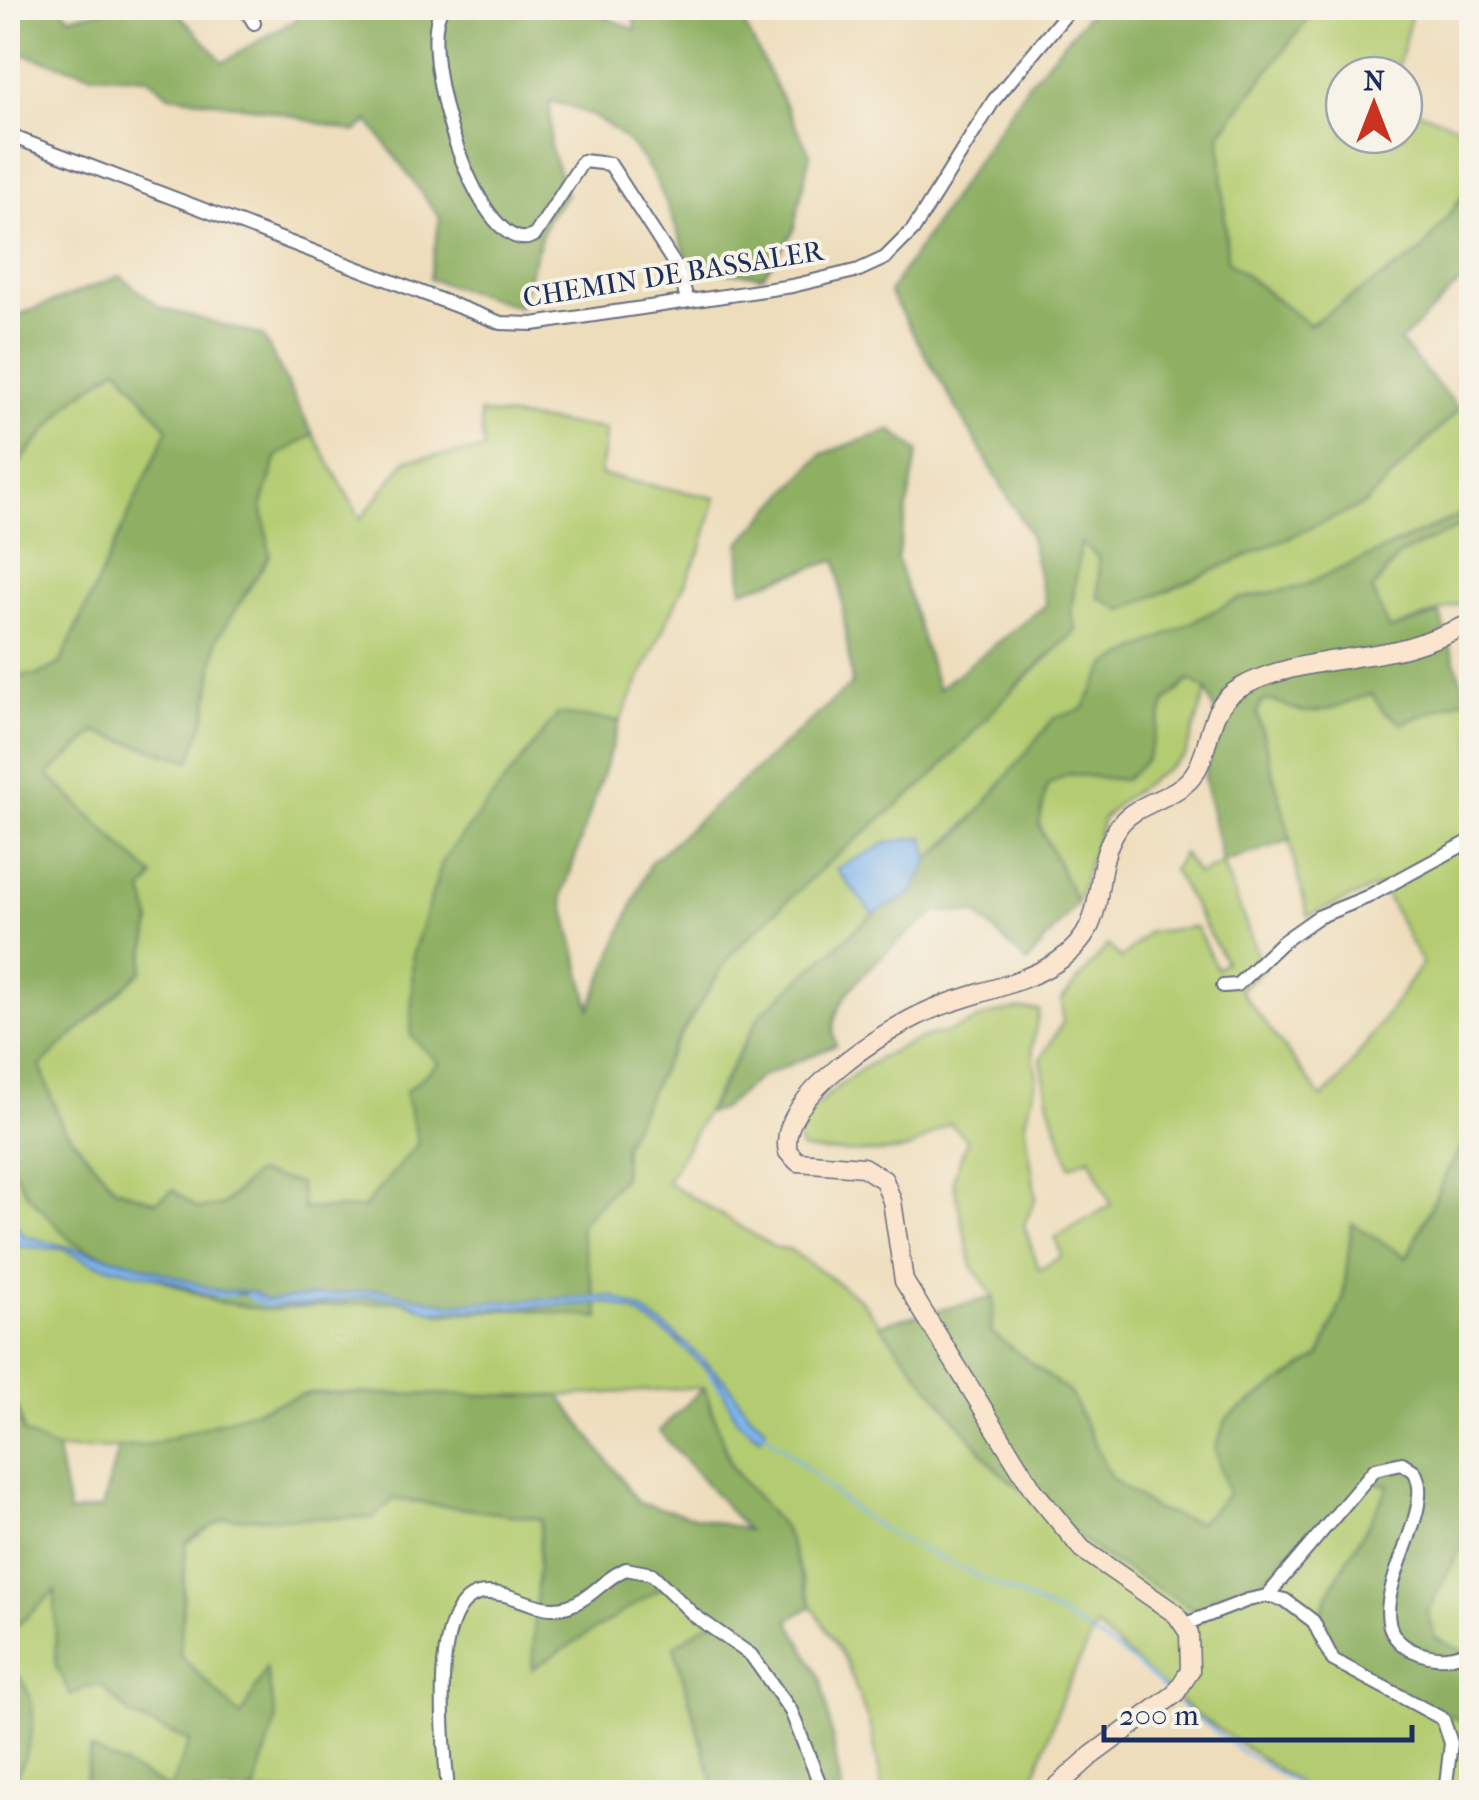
<svg xmlns="http://www.w3.org/2000/svg" width="1479" height="1800" font-family="'IM FELL French Canon',serif">
  <rect width="100%" height="100%" fill="#f7f3e8"/>
  <filter id="ink" filterUnits="userSpaceOnUse"><feTurbulence type="fractalNoise" baseFrequency=".01" numOctaves="2"/><feDisplacementMap in="SourceGraphic" scale="20" xChannelSelector="R" yChannelSelector="G"/><feConvolveMatrix kernelMatrix="1 2 1 2 8 2 1 2 1" color-interpolation-filters="sRGB"/></filter>
  <filter id="wash" filterUnits="userSpaceOnUse"><feTurbulence type="fractalNoise" baseFrequency=".0048" numOctaves="4" result="noise"/><feDisplacementMap in="SourceGraphic" scale="40" xChannelSelector="R" yChannelSelector="G"/><feGaussianBlur stdDeviation="2.25" result="paint"/><feColorMatrix in="noise" values="0 0 0 0 0 0 0 0 0 0 0 0 0 0 0 0 0 1.4 0 .05"/><feComposite in="paint" operator="in"/></filter>
  <g filter="url(#wash)">
    <rect width="100%" height="100%" fill="#edb"/>
    <!-- green -->
    <g fill="#b4cc71" stroke="#687e68" stroke-width="2.5">
      <polygon points="1316,8 1413,8 1396,75 1344,75 1344,135 1404,135 1404,106 1458,126 1471,120 1471,185 1421,252 1309,325 1227,261 1220,134"/>
      <polygon points="118,367 169,429 60,664 37,675 8,676 8,476 73,400"/>
      <polygon points="1459,409 1471,417 1471,510 1301,587 1238,599 1107,665 1083,709 929,860 924,838 837,870 873,914 760,1015 667,1182 774,1247 789,1249 860,1299 994,1467 1270,1576 1308,1532 1340,1516 1372,1482 1390,1485 1323,1606 1457,1719 1471,1724 1471,1792 1311,1792 1187,1708 1096,1627 1064,1692 1029,1792 883,1792 872,1732 846,1661 812,1606 785,1530 732,1467 704,1387 560,1396 309,1393 152,1444 118,1448 57,1450 24,1433 17,1407 8,1403 8,1158 26,1193 86,1252 118,1261 579,1226 623,1177 624,1144 671,1050 731,953 1076,631 1071,612 1081,542 1098,557 1099,598 1365,504"/>
      <polygon points="480,413 606,429 600,475 716,498 702,547 620,721 558,714 413,953 411,1035 439,1063 406,1092 418,1143 363,1208 198,1209 173,1190 156,1202 115,1188 62,1126 40,1065 142,971 151,921 143,891 47,775 96,732 190,761 207,712 217,639 270,555 262,505 277,456 313,434 361,519 406,460 484,450"/>
      <polygon points="1471,521 1471,600 1389,630 1372,589 1399,555"/>
      <polygon points="1190,680 1207,690 1185,756 1122,800 1103,819 1077,903 1039,825 1047,785 1069,774 1125,780 1147,759 1166,701"/>
      <path d="M1372 694 1383 711 1402 723 1467 698 1472 706 1471 1133 1450 1166 1406 1259 1352 1224 1343 1299 1320 1356 1227 1418 1215 1449 1228 1494 1199 1523 1156 1510 1111 1478 1070 1393 991 1332 994 1297 972 1266 953 1180 967 1140 950 1123C937 1130 924 1141 910 1148 895 1154 818 1153 801 1149L796 1129C824 1092 876 1055 920 1039 933 1034 946 1034 958 1028 988 1015 1006 1007 1039 1010L1032 1047 1037 1078 1025 1122 1036 1198 1024 1225 1039 1270 1062 1256 1055 1238 1111 1205 1090 1157 1070 1166 1049 1103 1041 1059 1063 1022 1062 1000 1108 945 1121 959 1148 932 1196 927 1217 969 1225 961 1173 870 1183 853 1198 875 1222 863 1263 968 1240 990 1322 1098 1342 1078 1422 964 1381 885 1308 916 1257 713 1261 702 1277 699 1300 711Z"/>
      <polygon points="393,1499 542,1519 670,1581 713,1621 674,1646 716,1792 248,1792 255,1789 265,1670 242,1718 180,1655 186,1543 224,1518 373,1518"/>
      <polygon points="1471,1529 1471,1655 1435,1638 1426,1612"/>
      <path d="M55 1590 56 1666 71 1695 88 1686H102L133 1717 190 1741 171 1789 90 1750 84 1792H11C29 1742 51 1709 8 1663V1634Z"/>
    </g>
    <!-- forest -->
    <g fill="#8fb063" stroke="#557060" stroke-width="2.5">
      <path d="M8 8H63L69 17 114 8H174L223 62 295 20 298 8H584L636 30 631 8H736L810 154 793 232 763 276 691 268C660 185 646 125 550 101V147L567 194 547 218 519 307 429 279 440 218 369 121 355 132 263 109 169 95 148 78 92 74 8 50Z"/>
      <polygon points="1094,8 1316,8 1220,134 1227,261 1309,325 1421,252 1471,185 1471,272 1400,342 1459,409 1365,504 1123,610 1099,598 1098,557 1081,543 1071,612 1076,631 1017,685 932,777 824,866 731,954 671,1050 624,1144 623,1176 579,1226 600,1318 520,1309 441,1314 401,1301 269,1310 213,1301 72,1242 26,1193 8,1158 8,676 37,675 60,664 168,429 118,367 73,400 8,476 8,319 120,276 161,308 263,336 313,434 277,456 262,504 270,555 217,639 207,712 190,761 96,732 48,775 154,877 143,891 151,921 142,971 40,1066 62,1126 115,1188 156,1202 173,1190 198,1209 223,1205 255,1173 299,1183 304,1210 363,1208 418,1143 405,1092 439,1063 411,1036 413,953 443,860 558,714 620,721 562,897 590,1008 650,863 852,684 837,560 742,590 740,543 822,454 891,430 918,451 897,559 938,689 1046,605 1029,533 889,292 1028,84"/>
      <path d="M1471 510V521L1399 555 1372 590 1389 630 1440 614 1467 698 1402 723 1383 711 1372 694C1352 700 1321 716 1300 711 1283 707 1280 698 1261 702L1257 713 1291 840 1222 863 1204 777 1217 720 1207 690 1189 680 1166 701 1147 759 1125 780 1069 774 1047 785 1039 825 1077 903 1027 963 977 914 938 911C904 939 817 997 836 1045L760 1077 720 1110 707 1113 760 1015 873 914 912 894 929 860 962 832 1054 718 1083 709 1107 665 1238 599 1301 587Z"/>
      <path d="M1471 1133V1529L1427 1612 1435 1638 1471 1655V1724C1428 1707 1297 1664 1325 1602 1343 1561 1371 1525 1389 1485L1372 1482 1340 1516 1308 1532 1270 1576 1247 1594 1194 1609 1104 1557 994 1467 879 1324 994 1297 991 1332 1070 1393 1111 1478 1156 1510 1199 1523 1228 1494 1215 1449 1227 1418 1320 1356 1343 1299 1352 1223 1407 1258 1450 1166Z"/>
      <polygon points="704,1387 731,1467 785,1530 812,1606 789,1620 822,1681 842,1792 716,1792 674,1646 713,1620 671,1582 532,1669 541,1519 394,1499 373,1518 225,1518 186,1542 180,1655 241,1717 266,1668 276,1720 255,1789 248,1792 84,1792 91,1749 170,1789 190,1741 133,1717 102,1686 88,1686 71,1696 56,1666 55,1591 8,1634 8,1403 17,1406 24,1433 57,1450 69,1513 102,1508 118,1448 152,1444 309,1393 560,1396 639,1503 747,1530 659,1431"/>
      <path d="M8 1663C51 1709 29 1743 11 1792Z"/>
    </g>
    <!-- water -->
    <g fill="#7fb6ee" stroke="#4d72a6" stroke-width="2.5">
      <polygon points="924,837 929,860 912,894 873,914 837,869 887,843"/>
      <polygon points="8,1214 24,1236 133,1263 219,1291 252,1292 267,1301 380,1289 448,1304 612,1296 642,1310 676,1335 728,1383 748,1413 766,1428 760,1438 737,1420 718,1380 676,1340 635,1312 610,1303 431,1311 402,1299 371,1296 310,1305 266,1306 244,1294 212,1296 162,1278 93,1263 63,1249 18,1246 8,1231"/>
    </g>
    <g fill="none" stroke-linecap="round" stroke-linejoin="round">
      <!-- stream -->
      <g stroke="#7fb6ee" stroke-width="2.5">
        <polyline points="246,1295 261,1305 273,1305"/>
        <polyline points="216,1296 233,1295"/>
        <polyline points="684,1345 703,1362"/>
        <polyline points="709,1373 722,1391"/>
        <path d="M763 1432C805 1462 842 1507 888 1532 983 1584 1086 1613 1165 1690"/>
        <polyline points="1179,1704 1242,1752 1311,1792"/>
      </g>
    </g>
  </g>
  <g filter="url(#ink)">
    <g fill="none" stroke-linecap="round" stroke-linejoin="round">
      <!-- street casing -->
      <g stroke="#656c7f" stroke-width="16">
        <g id="street">
          <polyline points="245,8 254,23"/>
          <path d="M442 8C414 52 482 267 535 235L583 161 610 164 677 268 688 301"/>
          <polyline points="1471,8 1472,8"/>
          <polyline points="8,135 501,323 533,324 792,286 859,270 885,258 913,230 994,100 1071,8"/>
          <polyline points="1223,986 1237,985 1281,943 1318,917 1367,897 1472,840"/>
          <path d="M1267 1596 1375 1469 1402 1463 1414 1471C1443 1517 1339 1626 1419 1653 1438 1660 1454 1658 1472 1649"/>
          <polyline points="1185,1624 1248,1600 1267,1596 1285,1600 1313,1621 1333,1660 1443,1719 1451,1743 1445,1792"/>
          <path d="M448 1792C445 1751 425 1593 487 1593 516 1592 539 1615 568 1606 591 1599 604 1578 626 1569L652 1574 695 1616 751 1655 791 1711 823 1792"/>
        </g>
      </g>
      <!-- secondary casing -->
      <g stroke="#656c7f" stroke-width="21">
        <path id="secondary" d="M1051 1792 1092 1755 1175 1694 1190 1671 1189 1633 1176 1614 1082 1549 1034 1491 904 1281 892 1201 884 1180 863 1167 798 1162 788 1152C775 1098 888 1028 930 1010 971 993 1019 986 1057 962 1115 924 1087 876 1117 829 1132 803 1171 801 1191 778 1214 750 1203 709 1240 688 1287 661 1349 661 1401 649 1425 643 1449 633 1472 623"/>
      </g>
      <!-- street -->
      <use href="#street" stroke="#fff" stroke-width="12"/>
      <!-- secondary -->
      <use href="#secondary" stroke="#fbe5cf" stroke-width="18"/>
    </g>
  </g>
  <g text-anchor="middle" dominant-baseline="central" stroke-width="8" stroke-linejoin="round" paint-order="stroke">
    <!-- street labels -->
    <g font-size="28" fill="#1b2f5e" stroke="#f7f3e8">
      <text transform="translate(673 274) rotate(-9)">CHEMIN DE BASSALER</text>
    </g>
  </g>
  <!-- margin -->
  <rect width="1479" height="1800" fill="none" stroke="#f7f3e8" stroke-width="40"/>
  <!-- north arrow -->
  <g transform="translate(1374 105)"><circle r="48" fill="#f7f3e8" stroke="#9fa5b1" stroke-width="2.5"/>
  <path d="M0-8L18 38L0 25L-18 38Z" fill="#c8321e"/>
  <text y="-15" font-size="28" font-weight="bold" text-anchor="middle" fill="#1b2f5e">N</text>
  </g>
  <!-- scale -->
  <path d="M1104 1725v15h308v-15" fill="none" stroke="#1b2f5e" stroke-width="5"/>
  <text x="1119" y="1725" font-size="30" fill="#1b2f5e" stroke="#f7f3e8" stroke-width="8" paint-order="stroke">200 m</text>
</svg>
